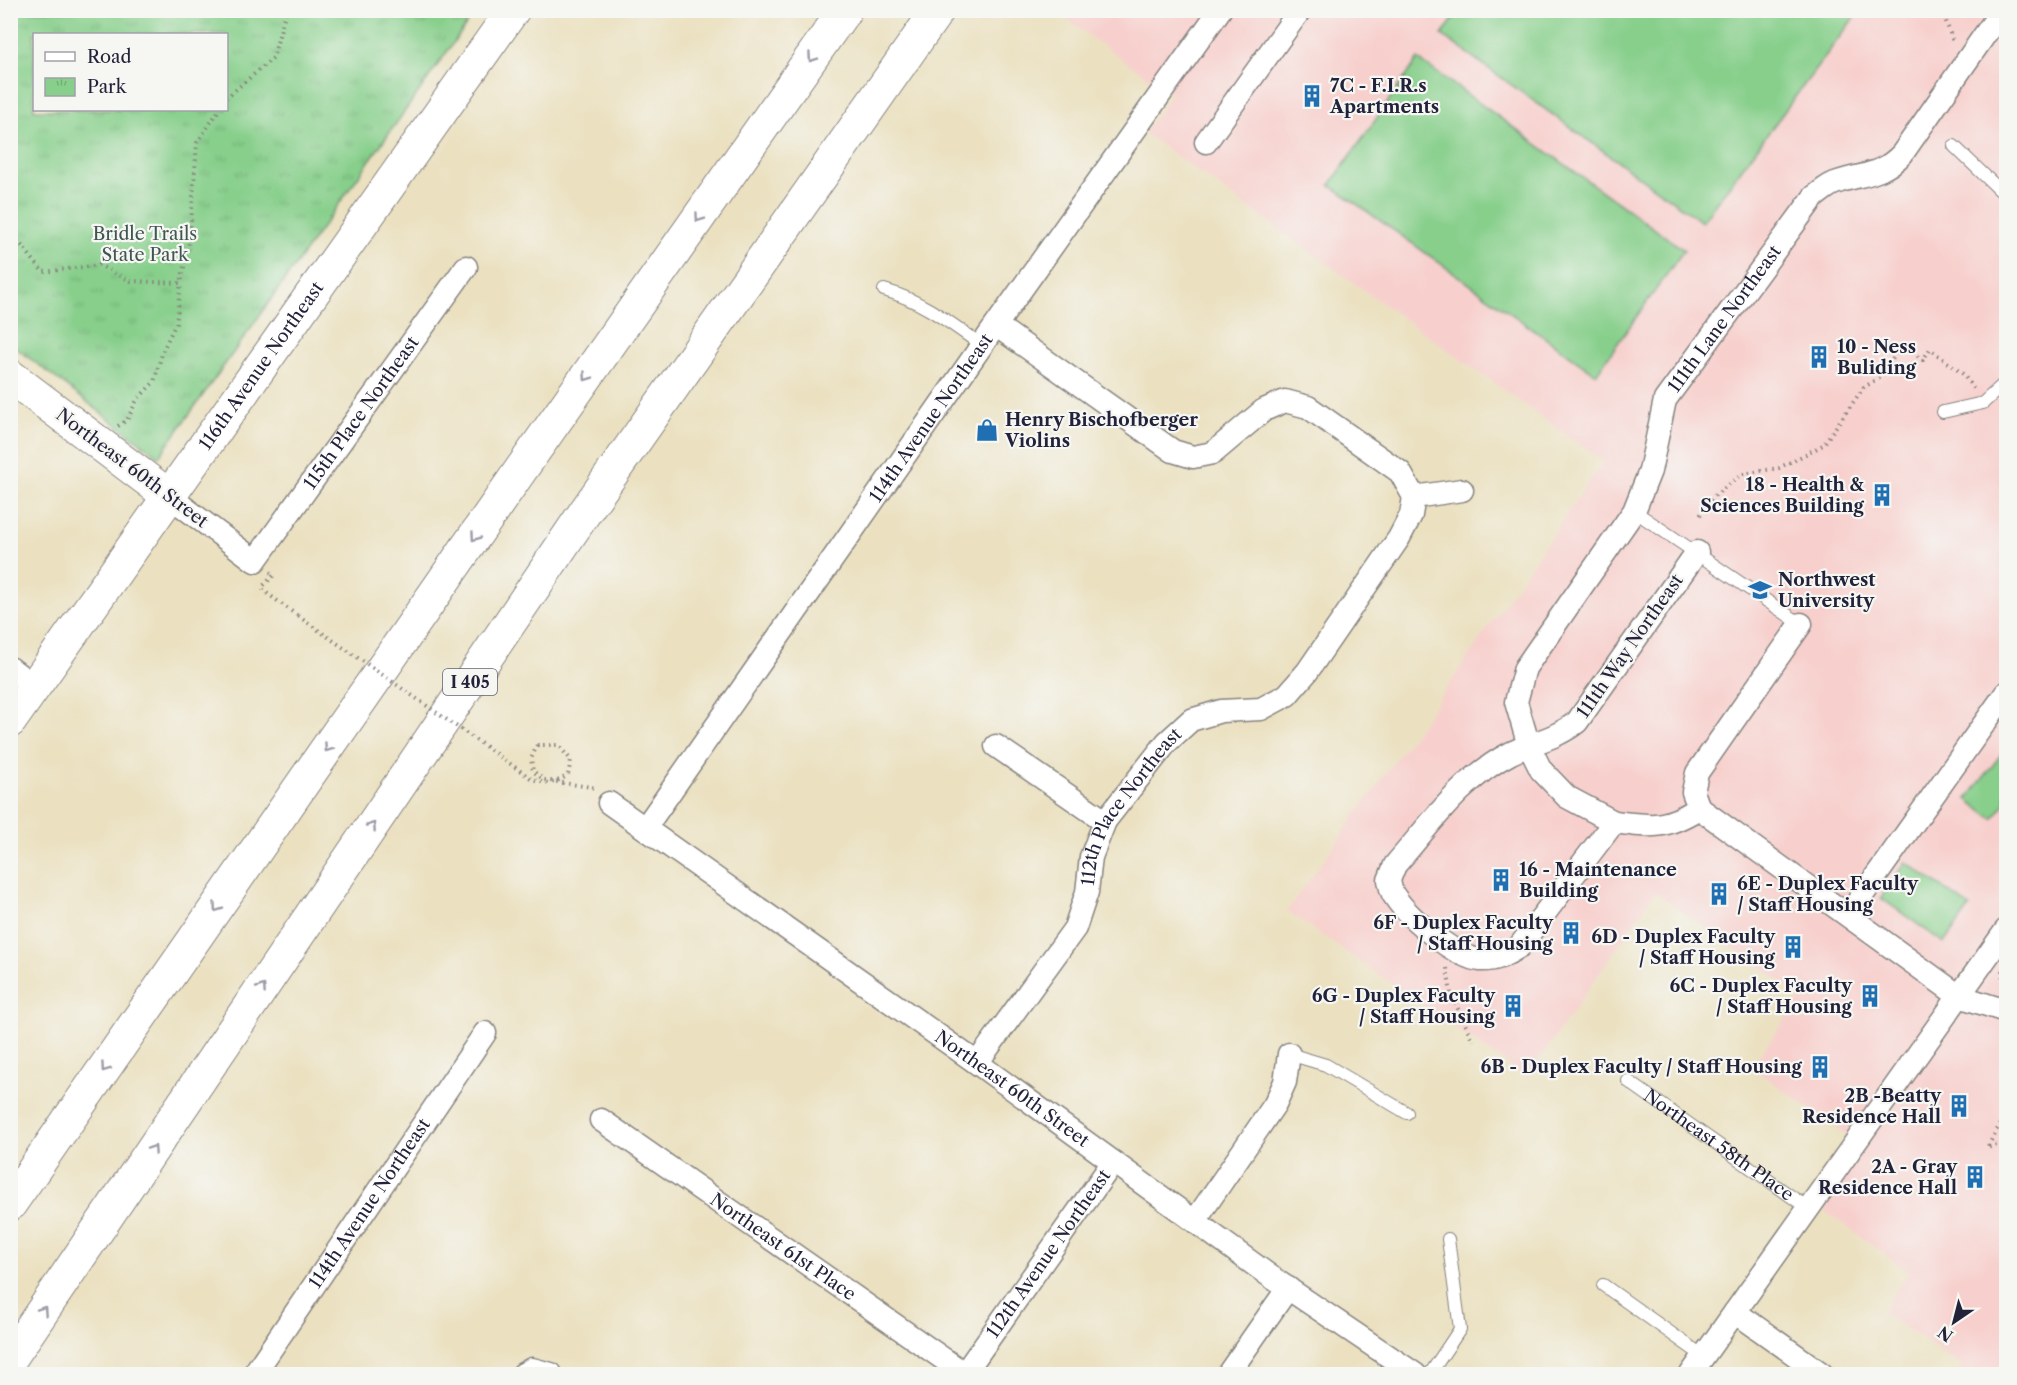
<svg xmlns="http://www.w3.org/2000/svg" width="2017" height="1385" font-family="'Libre Caslon Text',serif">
  <defs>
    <pattern id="park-tufts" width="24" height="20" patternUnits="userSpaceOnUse" patternTransform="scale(1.5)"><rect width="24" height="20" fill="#87cf8b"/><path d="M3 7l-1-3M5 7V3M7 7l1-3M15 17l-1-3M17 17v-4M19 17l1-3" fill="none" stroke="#74b179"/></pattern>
  </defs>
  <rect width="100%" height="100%" fill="#f6f6f2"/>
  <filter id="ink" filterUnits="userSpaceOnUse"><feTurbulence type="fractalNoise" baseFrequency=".0167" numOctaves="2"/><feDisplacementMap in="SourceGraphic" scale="12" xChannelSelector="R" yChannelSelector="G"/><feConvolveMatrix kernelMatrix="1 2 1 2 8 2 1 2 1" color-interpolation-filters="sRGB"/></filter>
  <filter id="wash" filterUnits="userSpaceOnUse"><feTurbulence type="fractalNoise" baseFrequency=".008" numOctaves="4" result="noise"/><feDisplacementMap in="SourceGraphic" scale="24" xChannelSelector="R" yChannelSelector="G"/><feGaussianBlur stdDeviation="1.35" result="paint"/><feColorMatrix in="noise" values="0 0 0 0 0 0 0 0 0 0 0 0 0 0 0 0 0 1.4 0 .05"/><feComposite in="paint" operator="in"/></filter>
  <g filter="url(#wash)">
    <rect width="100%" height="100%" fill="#ebe1c1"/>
    <!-- built -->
    <polygon fill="#f7d0cd" points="1055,11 2006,11 2006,1374 1956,1374 1962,1366 1882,1312 1909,1272 1818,1206 1848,1136 1751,1067 1802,996 1655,892 1527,1078 1287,911 1425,719 1603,461 1144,133 1171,94"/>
    <!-- green -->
    <g fill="#87cf8b" stroke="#547863" stroke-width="1.5">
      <polygon points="1459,11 1459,10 1859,11 1702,222 1442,35"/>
      <polygon points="1418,59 1684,250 1596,374 1330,185"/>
      <polygon points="2006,748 2006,802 1993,819 1967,799"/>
      <polygon points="1906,862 1970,907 1944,943 1881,898"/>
    </g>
    <!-- park -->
    <path fill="url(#park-tufts)" stroke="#547863" stroke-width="1.5" fill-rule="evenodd" d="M10 11H476L159 457 11 344ZM34 34H226V110H34Z"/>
  </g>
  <g filter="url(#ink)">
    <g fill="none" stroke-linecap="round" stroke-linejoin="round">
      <!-- lane casing -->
      <g stroke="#86827e" stroke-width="14">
        <g id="lane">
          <polyline points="1954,146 2006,196"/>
          <path d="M884 290C923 301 950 323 983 346"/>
          <polyline points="1943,412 1983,403 2006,382"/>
          <polyline points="1634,511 1801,624"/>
          <polyline points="1289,1054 1326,1065 1407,1113"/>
          <path id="s1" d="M1628 1081 1809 1209"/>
          <polyline points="1603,1285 1703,1356"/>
          <polyline points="1430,1374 1460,1329 1448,1239"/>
        </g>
      </g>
      <!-- street casing -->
      <g stroke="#86827e" stroke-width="25">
        <g id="street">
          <polyline points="1206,142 1300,10"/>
          <polyline points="997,326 1173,451 1193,457 1213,453 1264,410 1285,401 1308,407 1400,472 1414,497"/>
          <path id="s2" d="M169 496 255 561 466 267"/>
          <polyline points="1414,497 1462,490"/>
          <path d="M1697 552 1577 722C1557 738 1534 742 1511 753 1462 778 1430 825 1395 865L1389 880C1390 885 1391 893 1395 897 1408 917 1456 958 1480 960 1496 961 1506 955 1519 947L1614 822C1653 827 1665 829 1699 808L1693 792 1697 773 1801 624"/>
          <polyline points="10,668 35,687"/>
          <polyline points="996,746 1105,821"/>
          <path id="s3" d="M609 803 977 1063 1274 1279 1415 1374"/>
          <polyline points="1699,808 1959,996 2006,1011"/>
          <path id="s4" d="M1614 822 1567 797 1541 770 1529 746 1516 702 1525 668 1634 511 1650 471 1665 400 1814 197C1821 192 1829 184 1838 182 1865 173 1881 176 1902 154L2002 10"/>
          <path id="s5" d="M645 828 989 335 1220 10"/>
          <polyline points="1849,914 2006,693"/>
          <path id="s6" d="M977 1063 1075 928 1087 892 1091 857 1105 821 1167 742 1191 720 1221 711 1261 709 1287 695 1307 672 1399 538 1411 515 1414 497"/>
          <path id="s7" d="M601 1120 965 1374"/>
          <polyline points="1195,1221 1275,1104 1285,1082 1289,1054"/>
          <polyline points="1735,1312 1822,1374"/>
          <path id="s8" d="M254 1374 485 1033"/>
          <polyline points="523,1374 532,1369 551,1374"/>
          <path id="s9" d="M964 1374 1113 1162"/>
          <polyline points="1228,1374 1288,1288"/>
          <polyline points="1691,1374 2006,930"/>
        </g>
      </g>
      <!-- secondary casing -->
      <g stroke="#86827e" stroke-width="35">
        <g id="secondary">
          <polyline points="10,376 169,496"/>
          <path id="s10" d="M10 721 513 10"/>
        </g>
      </g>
      <!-- highway casing -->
      <g stroke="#86827e" stroke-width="35">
        <g id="highway">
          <polyline points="10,1204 520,471 845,10"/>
          <polyline points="10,1359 587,509 938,10"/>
        </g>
      </g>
      <!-- path -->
      <g stroke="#86827e" stroke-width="4" stroke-dasharray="1.5 4.5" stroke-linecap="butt">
        <polyline points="1942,10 1952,39 1956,42"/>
        <polyline points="226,98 273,58 286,10"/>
        <polyline points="10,231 43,272 99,265 131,281 181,283 190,236 197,143 219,110"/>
        <polyline points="118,426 127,420 137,400 154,382 163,350 176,323 181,283"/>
        <polyline points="1700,515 1713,497 1742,474 1779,468 1823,445 1864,387 1880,378 1902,345 1923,360 1930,349 1963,374 1975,391"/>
        <polyline points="270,572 274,575 262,587 264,591 298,616"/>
        <polyline points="537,745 531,759 533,771 544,780 597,788"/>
        <polyline points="1447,968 1451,994 1473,1041"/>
        <polyline points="2002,970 2004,989"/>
        <polyline points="2006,1113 1987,1148 2006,1142"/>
      </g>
      <!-- lane -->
      <use href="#lane" stroke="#fff" stroke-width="12"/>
      <!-- street -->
      <use href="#street" stroke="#fff" stroke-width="22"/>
      <!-- secondary -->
      <use href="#secondary" stroke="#fff" stroke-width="33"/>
      <!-- highway -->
      <use href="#highway" stroke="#fff" stroke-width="33"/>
      <!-- path-bridge -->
      <path stroke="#86827e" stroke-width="4" stroke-dasharray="1.5 4.5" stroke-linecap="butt" d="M298 616 532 779C548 785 554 784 568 775L571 760 558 745H537"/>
    </g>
    <!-- one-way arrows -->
    <defs><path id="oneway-chevron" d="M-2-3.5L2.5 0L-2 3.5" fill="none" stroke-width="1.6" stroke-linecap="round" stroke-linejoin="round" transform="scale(1.5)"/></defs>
    <g stroke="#9c9ca7">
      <use href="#oneway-chevron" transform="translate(812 58) rotate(125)"/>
      <use href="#oneway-chevron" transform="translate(699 218) rotate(125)"/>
      <use href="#oneway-chevron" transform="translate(587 377) rotate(125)"/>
      <use href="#oneway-chevron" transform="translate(475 537) rotate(125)"/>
      <use href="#oneway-chevron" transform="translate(328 748) rotate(125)"/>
      <use href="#oneway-chevron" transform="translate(372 826) rotate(-56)"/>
      <use href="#oneway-chevron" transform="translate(217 908) rotate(125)"/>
      <use href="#oneway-chevron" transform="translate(262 988) rotate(-56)"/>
      <use href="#oneway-chevron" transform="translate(105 1068) rotate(125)"/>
      <use href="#oneway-chevron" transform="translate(153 1149) rotate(-56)"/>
      <use href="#oneway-chevron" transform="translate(43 1310) rotate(-56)"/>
    </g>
  </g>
  <!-- icons -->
  <defs>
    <g id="building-bare" transform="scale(1.8)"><path d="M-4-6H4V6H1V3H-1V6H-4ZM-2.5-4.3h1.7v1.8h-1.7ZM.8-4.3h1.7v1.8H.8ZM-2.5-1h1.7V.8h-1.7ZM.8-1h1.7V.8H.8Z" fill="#1f6fb2" stroke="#f6f6f2" stroke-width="2.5" paint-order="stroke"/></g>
    <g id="shop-bare" transform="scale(1.8)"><path d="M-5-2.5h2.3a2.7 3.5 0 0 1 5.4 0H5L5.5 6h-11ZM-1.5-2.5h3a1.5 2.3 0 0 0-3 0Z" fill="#1f6fb2" stroke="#f6f6f2" stroke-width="2.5" paint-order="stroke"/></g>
    <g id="university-bare" transform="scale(1.8)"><path d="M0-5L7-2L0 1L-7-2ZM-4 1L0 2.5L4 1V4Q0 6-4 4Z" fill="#1f6fb2" stroke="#f6f6f2" stroke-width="2.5" paint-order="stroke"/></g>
  </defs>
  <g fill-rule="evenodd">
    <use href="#building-bare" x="1312" y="96"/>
    <use href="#building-bare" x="1819" y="357"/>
    <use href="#shop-bare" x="987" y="430"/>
    <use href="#building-bare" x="1882" y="495"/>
    <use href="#university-bare" x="1760" y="590"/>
    <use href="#building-bare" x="1501" y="880"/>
    <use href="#building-bare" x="1719" y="894"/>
    <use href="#building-bare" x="1571" y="933"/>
    <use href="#building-bare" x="1793" y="947"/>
    <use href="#building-bare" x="1870" y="996"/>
    <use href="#building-bare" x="1513" y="1006"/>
    <use href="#building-bare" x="1820" y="1067"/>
    <use href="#building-bare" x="1959" y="1106"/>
    <use href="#building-bare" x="1975" y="1177"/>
  </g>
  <g text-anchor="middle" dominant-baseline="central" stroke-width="4.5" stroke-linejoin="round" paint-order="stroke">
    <!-- shield labels -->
    <rect fill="#f6f6f2" stroke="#626272" stroke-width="1.5" x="443" y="669" width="54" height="26" rx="4.5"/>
    <g font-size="16" font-weight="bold" fill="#22223b">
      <text x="470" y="682">I 405</text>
    </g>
    <!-- poi labels -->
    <g font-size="18" font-weight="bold" fill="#22223b" stroke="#f6f6f2" text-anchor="end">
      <text x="1330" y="86" text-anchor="start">7C - F.I.R.s<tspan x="1330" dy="21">Apartments</tspan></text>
      <text x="1837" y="347" text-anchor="start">10 - Ness<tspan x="1837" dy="21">Buliding</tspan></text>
      <text x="1005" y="420" text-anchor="start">Henry Bischofberger<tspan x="1005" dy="21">Violins</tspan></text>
      <text x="1864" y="485">18 - Health &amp;<tspan x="1864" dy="21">Sciences Building</tspan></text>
      <text x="1778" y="580" text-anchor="start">Northwest<tspan x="1778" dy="21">University</tspan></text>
      <text x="1519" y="870" text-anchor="start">16 - Maintenance<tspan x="1519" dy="21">Building</tspan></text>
      <text x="1737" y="884" text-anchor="start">6E - Duplex Faculty<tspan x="1737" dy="21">/ Staff Housing</tspan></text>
      <text x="1553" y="923">6F - Duplex Faculty<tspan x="1553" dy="21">/ Staff Housing</tspan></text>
      <text x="1775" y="937">6D - Duplex Faculty<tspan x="1775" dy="21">/ Staff Housing</tspan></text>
      <text x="1852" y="986">6C - Duplex Faculty<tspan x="1852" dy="21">/ Staff Housing</tspan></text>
      <text x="1495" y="996">6G - Duplex Faculty<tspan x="1495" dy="21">/ Staff Housing</tspan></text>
      <text x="1802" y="1067">6B - Duplex Faculty / Staff Housing</text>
      <text x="1941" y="1096">2B -Beatty<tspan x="1941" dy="21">Residence Hall</tspan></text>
      <text x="1957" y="1167">2A - Gray<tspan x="1957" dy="21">Residence Hall</tspan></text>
    </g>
    <!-- park labels -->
    <g font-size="18" fill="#405653" stroke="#f6f6f2">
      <text x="145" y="234">Bridle Trails<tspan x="145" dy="21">State Park</tspan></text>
    </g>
    <!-- street labels -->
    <g font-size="18" fill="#22223b" stroke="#f6f6f2">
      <text stroke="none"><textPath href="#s4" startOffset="606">111th Lane Northeast</textPath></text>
      <text stroke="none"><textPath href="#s10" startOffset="435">116th Avenue Northeast</textPath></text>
      <text stroke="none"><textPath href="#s2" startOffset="290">115th Place Northeast</textPath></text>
      <text stroke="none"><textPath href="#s5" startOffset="500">114th Avenue Northeast</textPath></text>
      <text transform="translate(132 468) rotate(37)">Northeast 60th Street</text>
      <text transform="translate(1630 646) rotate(-55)">111th Way Northeast</text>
      <text stroke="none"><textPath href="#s6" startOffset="303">112th Place Northeast</textPath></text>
      <text stroke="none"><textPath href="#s3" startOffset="494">Northeast 60th Street</textPath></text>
      <text stroke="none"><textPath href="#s1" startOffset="111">Northeast 58th Place</textPath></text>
      <text stroke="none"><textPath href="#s8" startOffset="206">114th Avenue Northeast</textPath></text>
      <text stroke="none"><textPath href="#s7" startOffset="222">Northeast 61st Place</textPath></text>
      <text stroke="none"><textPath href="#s9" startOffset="147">112th Avenue Northeast</textPath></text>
    </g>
  </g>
  <!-- margin -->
  <rect width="2017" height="1385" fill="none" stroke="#f6f6f2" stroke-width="36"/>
  <!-- legend -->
  <rect x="33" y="33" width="195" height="78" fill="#f6f6f2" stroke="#a1a1a9" stroke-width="1.5"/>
  <rect x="45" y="52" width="30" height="9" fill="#ffffff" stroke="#a1a1a9" stroke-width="1.5"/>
  <text x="87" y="63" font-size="18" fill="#22223b">Road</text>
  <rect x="45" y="78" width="30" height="18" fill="url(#park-tufts)" stroke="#a1a1a9" stroke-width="1.5"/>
  <text x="87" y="93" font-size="18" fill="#22223b">Park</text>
  <!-- north arrow -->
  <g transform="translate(1954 1322) rotate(215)" stroke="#f6f6f2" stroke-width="4.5" paint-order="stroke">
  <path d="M0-4.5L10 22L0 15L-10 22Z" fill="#22223b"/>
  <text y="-9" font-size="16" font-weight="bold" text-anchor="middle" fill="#22223b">N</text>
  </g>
</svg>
